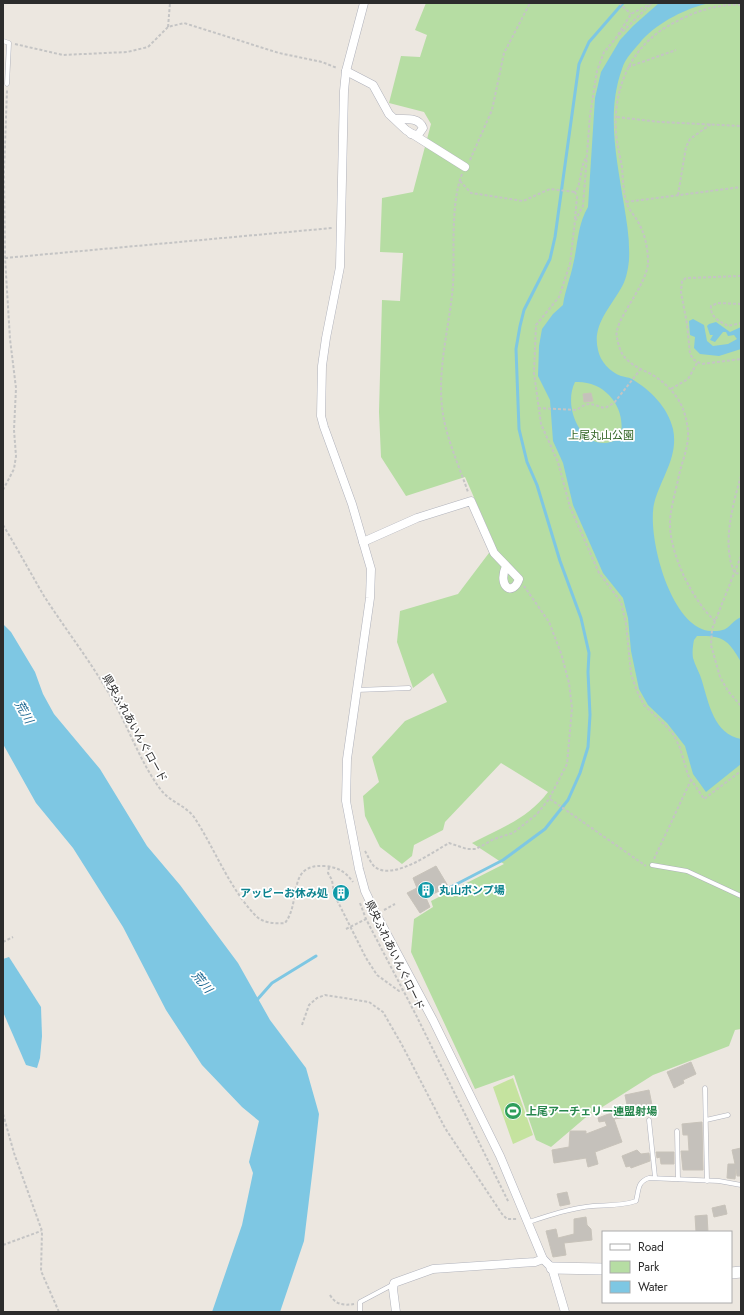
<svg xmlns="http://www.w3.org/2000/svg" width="744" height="1315" font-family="Jost,'Noto Sans JP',sans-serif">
  <rect width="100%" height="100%" fill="#ece7e0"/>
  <!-- green -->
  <path fill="#b6dda3" d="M426 3H741V1029L735 1030 729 1046 653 1075 585 1118 551 1147 536 1140 514 1075 475 1089 411 952 414 919 433 907 431 901 504 864 472 843C499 829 529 818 548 792L501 763 445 822 443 830 414 845 412 856 402 864 380 847 365 816 363 796 379 782 372 757 405 721 447 702 433 673 413 688 397 642 400 611 458 594 495 545 465 477 406 496 381 457 379 412 382 300 400 301 403 253 380 252 382 198 413 192 431 124 424 112 389 103 401 56 420 57 427 35 415 30Z"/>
  <!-- pitch -->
  <polygon fill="#c5e39f" points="513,1078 533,1135 513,1144 493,1087"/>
  <!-- water -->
  <g fill="#7ec7e3" fill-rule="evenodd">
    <path d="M659 3H710C686 8 659 22 642 40 635 49 625 58 622 69 606 113 617 160 624 205 627 223 630 241 629 260 628 270 626 281 620 290 609 309 592 326 598 350 600 361 610 372 621 376 624 377 628 377 632 379 650 390 668 407 673 429 679 457 660 479 654 504 647 537 671 629 711 631 731 632 727 624 741 617V662C729 641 724 635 697 636L694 640C693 645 692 652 693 658 695 666 700 673 702 681 709 704 714 734 741 739V764L706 792 693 774 685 746 667 723 648 705 639 689 631 651 628 618 623 598 603 573 573 505 563 463 553 441 550 400 538 376 539 346 542 329 553 314 563 305C565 291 570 279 573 265 578 245 577 226 588 207L595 98 601 72 620 40 633 26ZM575 382C605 380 628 408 620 438 586 459 561 410 575 382Z"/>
    <polygon points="693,319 704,325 707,341 713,346 728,344 737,339 734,335 728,336 726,332 723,332 715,342 710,340 713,335 710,335 707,326 709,324 716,322 730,332 741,327 741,349 719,356 700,354 694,348 695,337 690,335 689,321"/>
    <polygon points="3,624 11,632 35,672 43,694 54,714 100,769 147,846 180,885 238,963 270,1020 306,1068 319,1114 313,1167 304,1241 280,1312 212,1312 242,1225 253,1173 249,1162 259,1121 242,1107 202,1065 166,1010 123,927 73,848 36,803 3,744"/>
    <polygon points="9,957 41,1007 42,1036 40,1058 37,1068 26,1065 3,1012 3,959"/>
  </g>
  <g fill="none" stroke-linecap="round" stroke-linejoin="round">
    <!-- stream -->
    <g stroke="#7ec7e3" stroke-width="3">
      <polyline points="449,888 503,860 545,829 568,800 580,773 588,747 590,715 588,672 589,653 581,618 560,561 537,485 527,462 519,429 516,349 520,326 524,310 550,259 555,237 579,64 589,42 623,3"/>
      <polyline points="256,1001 272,983 316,956"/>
    </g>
  </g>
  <!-- building -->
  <g fill="#c5c1bb" stroke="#c8c3ba">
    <polygon points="591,393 593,401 584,402 583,394"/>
    <polygon points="436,866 448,886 426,898 430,907 420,913 407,893 417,888 413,878"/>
    <polygon points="691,1062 696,1074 683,1080 684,1083 674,1088 667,1072"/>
    <polygon points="649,1090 652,1105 628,1110 625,1095"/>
    <polygon points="627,1107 628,1117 614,1119 622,1142 595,1152 598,1164 588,1167 586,1158 554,1163 552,1150 569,1147 570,1131 586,1131 586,1134 607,1126 605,1121 599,1122 598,1118"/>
    <polygon points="702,1122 703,1170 683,1170 681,1151 689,1151 688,1135 683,1135 682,1124"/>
    <polygon points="741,1148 741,1176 737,1176 736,1169 735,1179 727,1178 728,1164 735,1164 732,1150"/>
    <polygon points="637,1150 641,1154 649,1153 650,1161 631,1168 630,1166 626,1167 622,1156"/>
    <polygon points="656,1152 674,1152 674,1164 661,1164 660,1157 657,1158"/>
    <polygon points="567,1192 570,1204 560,1206 557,1194"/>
    <polygon points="725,1205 727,1214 714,1217 712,1208"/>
    <polygon points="707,1215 708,1232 696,1232 695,1216"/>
    <polygon points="586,1217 587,1225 591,1229 592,1240 564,1243 566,1255 553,1257 546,1231 556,1229 558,1238 574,1234 574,1219"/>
  </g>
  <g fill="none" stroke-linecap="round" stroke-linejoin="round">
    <!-- lane casing -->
    <g stroke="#b0b2bb" stroke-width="5">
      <g id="lane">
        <polyline points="3,41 9,43 7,84"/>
        <polyline points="357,690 409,688"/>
        <polyline points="652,865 687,871 741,896"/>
        <polyline points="705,1088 707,1181"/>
        <polyline points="649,1120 655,1177"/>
        <polyline points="706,1120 728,1115"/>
        <polyline points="677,1131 678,1179"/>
        <path d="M529 1222C550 1215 571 1208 593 1206 608 1205 622 1206 636 1201 639 1190 637 1182 649 1178L719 1181 741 1185"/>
        <polyline points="360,1312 360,1302 394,1284"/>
      </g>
    </g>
    <!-- street casing -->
    <g stroke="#b0b2bb" stroke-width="9">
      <g id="street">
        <polyline points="364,3 346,71 344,91 340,267 326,338 322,366 321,416 324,427 352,504 371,569 370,598 347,759 346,801 359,869 365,891 376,914 433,1020 500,1156 543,1259 552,1268 565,1312"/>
        <polyline points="346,71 373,85 389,114 406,130 465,167"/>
        <path d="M396 119C406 119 419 117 423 128L418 135 411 134"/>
        <path d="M363 542 417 518 471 501 494 553 519 579C513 597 497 587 506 566"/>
        <polyline points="396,1312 393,1289 394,1283 433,1269 535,1262 543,1259"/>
      </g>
    </g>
    <!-- secondary casing -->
    <g stroke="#b0b2bb" stroke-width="12">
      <g id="secondary">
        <polyline points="552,1268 603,1269"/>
        <polyline points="731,1273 741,1272"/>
      </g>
    </g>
    <!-- path -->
    <g stroke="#c4c4c4" stroke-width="2" stroke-dasharray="3 2" stroke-linecap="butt">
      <polyline points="619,3 631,14"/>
      <polyline points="652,3 631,14 616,38 604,52 597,71 590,115 583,206 575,221 570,264 559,297 536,325 534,373 541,424 558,462 570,507 599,573 621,602 626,623 631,674 637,691 644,705 665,725 674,735 680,748 688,775 704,799 741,771"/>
      <polyline points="168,27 170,3"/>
      <polyline points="619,35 650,5"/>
      <polyline points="15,44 63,55 127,52 148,47 168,27 184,23 279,53 322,62 337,68"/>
      <polyline points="628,67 676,50"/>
      <polyline points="617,117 660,122 741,126"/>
      <polyline points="470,160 492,110 504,53 530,3"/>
      <path d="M462 174C450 205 455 252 453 286 449 330 435 376 444 420 449 444 460 469 468 492"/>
      <polyline points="460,181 471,193 523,201 550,189 575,192"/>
      <polyline points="678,195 686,147 690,139 711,124"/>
      <polyline points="626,202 741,187"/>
      <path d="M575 219 577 197 575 192C582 184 579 169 586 158"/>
      <polyline points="5,258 332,228"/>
      <polyline points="741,276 686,278 682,281 681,292 687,324 690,354 694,360 702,364 741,359"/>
      <path d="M741 304 718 303 711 306C710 318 720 321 728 326L741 323"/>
      <polyline points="671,389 688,379 697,363"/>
      <path d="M538 408 577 410C589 400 592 405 605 408L614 403 640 370"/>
      <path d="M741 476C733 503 721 547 735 573L741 574"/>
      <polyline points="3,490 14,469 16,456 14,430 16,388 10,339 5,258 4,171 7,90"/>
      <path d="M3 525C17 548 30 572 44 596 66 630 91 662 111 697 128 726 141 764 161 790 170 802 185 805 194 817 215 849 228 886 255 915 262 923 275 924 285 923 302 901 286 864 324 866 337 867 345 871 353 882"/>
      <polyline points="741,556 712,629 711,645 720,677 728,691 741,706"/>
      <path d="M715 621C692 600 670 554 670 524 670 508 676 491 679 475 683 458 691 442 687 424 684 402 670 385 651 374 641 369 630 365 623 355 620 351 618 343 617 338 612 322 646 288 648 263 648 248 645 233 637 220 634 215 629 210 627 204 623 193 623 178 622 167 620 156 617 145 616 133 613 92 628 52 663 29 686 15 714 3 741 5"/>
      <polyline points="550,799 646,866"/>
      <path d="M365 851C368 856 371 864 375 867 393 881 433 852 449 843L467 849H476L494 839 513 833 537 814 549 799 567 764 572 708 569 683 561 653 549 622 524 586"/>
      <polyline points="654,859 691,780"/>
      <polyline points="329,867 328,873 332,880 334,894 366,958 377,975 399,991 403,990"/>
      <polyline points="360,903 366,919 416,1015 509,1203"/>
      <polyline points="384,910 395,904"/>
      <polyline points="346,929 366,919"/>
      <polyline points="3,942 13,937"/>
      <polyline points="302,1025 309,1005 317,998 325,995 369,1002 383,1012 402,1045 445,1128 502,1214 507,1219 517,1219"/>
      <polyline points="3,1114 14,1153 42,1231 41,1271 59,1312"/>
      <polyline points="3,1245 41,1231"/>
      <path d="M330 1295C335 1304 343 1306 354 1304"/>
    </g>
    <!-- lane -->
    <use href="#lane" stroke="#fff" stroke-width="4"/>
    <!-- street -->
    <use href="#street" stroke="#fff" stroke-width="8"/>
    <!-- secondary -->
    <use href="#secondary" stroke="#fff" stroke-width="11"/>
  </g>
  <!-- icons -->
  <defs>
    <g id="building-disc" transform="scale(0.9)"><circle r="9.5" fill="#0f9aa8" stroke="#fff"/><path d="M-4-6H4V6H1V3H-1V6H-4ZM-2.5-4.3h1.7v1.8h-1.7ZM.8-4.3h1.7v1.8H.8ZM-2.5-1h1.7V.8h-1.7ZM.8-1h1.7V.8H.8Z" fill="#fff"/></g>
    <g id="stadium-disc" transform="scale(0.9)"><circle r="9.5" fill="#2e9e5b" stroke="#fff"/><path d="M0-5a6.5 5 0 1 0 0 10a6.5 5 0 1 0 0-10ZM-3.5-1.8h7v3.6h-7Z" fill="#fff"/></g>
  </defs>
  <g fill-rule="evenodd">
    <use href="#building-disc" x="426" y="890"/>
    <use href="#building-disc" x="341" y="893"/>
    <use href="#stadium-disc" x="513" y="1111"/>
  </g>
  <g text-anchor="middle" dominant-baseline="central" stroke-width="3.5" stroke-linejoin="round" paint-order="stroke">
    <!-- park labels -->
    <g font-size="11" fill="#2f6322" stroke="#fff">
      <text x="601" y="435">上尾丸山公園</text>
    </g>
    <!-- street labels -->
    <g font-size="11" fill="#2c2c2c" stroke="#fff">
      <text transform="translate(135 728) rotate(61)">県央ふれあいんぐロード</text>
      <text transform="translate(395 955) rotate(64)">県央ふれあいんぐロード</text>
    </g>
    <!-- culture labels -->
    <g font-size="11" font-weight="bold" fill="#0d838f" stroke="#fff" text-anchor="start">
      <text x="439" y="890">丸山ポンプ場</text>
      <text x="328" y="893" text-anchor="end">アッピーお休み処</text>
    </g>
    <!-- leisure labels -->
    <g font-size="11" font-weight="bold" fill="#27864d" stroke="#fff" text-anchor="start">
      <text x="526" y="1111">上尾アーチェリー連盟射場</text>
    </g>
    <!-- water labels -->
    <g font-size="12" font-style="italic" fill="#1c6791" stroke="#fff">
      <text transform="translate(24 712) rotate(60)">荒川</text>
      <text transform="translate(202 982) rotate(51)">荒川</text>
    </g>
  </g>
  <!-- border -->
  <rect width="744" height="1315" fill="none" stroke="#2c2c2c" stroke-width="8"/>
  <!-- legend -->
  <rect x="602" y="1231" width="130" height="72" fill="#ffffff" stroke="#ababab"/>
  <rect x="610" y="1244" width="20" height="6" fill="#ffffff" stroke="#ababab"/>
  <text x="638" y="1251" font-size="12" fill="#2c2c2c">Road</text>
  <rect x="610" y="1261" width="20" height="12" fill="#b6dda3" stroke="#ababab"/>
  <text x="638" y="1271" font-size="12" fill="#2c2c2c">Park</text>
  <rect x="610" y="1281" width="20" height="12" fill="#7ec7e3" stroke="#ababab"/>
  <text x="638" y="1291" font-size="12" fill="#2c2c2c">Water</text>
</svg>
